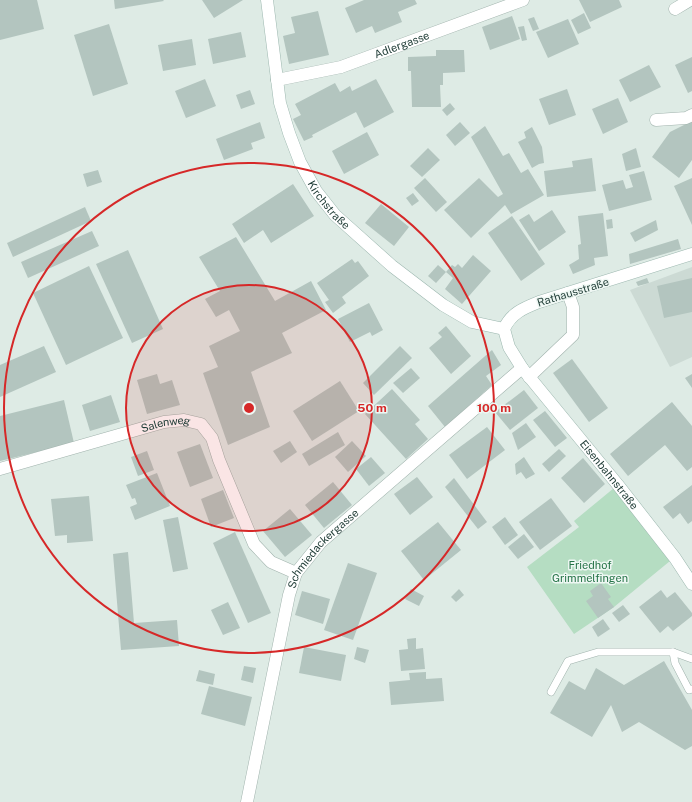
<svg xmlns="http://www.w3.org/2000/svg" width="692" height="802" font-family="'Public Sans',sans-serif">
  <rect width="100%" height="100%" fill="#deebe5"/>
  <!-- built -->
  <polygon fill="#ccdad4" points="692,267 692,357 670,367 630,290"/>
  <!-- green -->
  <polygon fill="#b5ddc2" points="614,488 670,561 614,607 574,634 527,567 579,527 574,521"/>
  <!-- building -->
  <g fill="#b3c5bf">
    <polygon points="0,0 37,0 44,29 0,40"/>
    <polygon points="114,0 163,0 164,1 115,9"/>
    <polygon points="202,0 243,0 214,18"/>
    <polygon points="364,0 415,0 417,4 398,12 402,22 375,33 372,26 356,33 345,8"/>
    <polygon points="579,0 619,0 622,7 590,22"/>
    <polygon points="318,11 329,55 289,64 283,36 295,33 291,17"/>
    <polygon points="584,13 591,28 578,34 571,20"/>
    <polygon points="512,16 520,39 490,50 482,27"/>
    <polygon points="534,17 539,29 533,31 528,19"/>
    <polygon points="568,19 579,44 548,58 536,32"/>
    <polygon points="109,24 128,84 93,96 74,35"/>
    <polygon points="524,26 527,40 522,41 518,27"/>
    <polygon points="241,32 246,57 213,64 208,39"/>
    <polygon points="192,39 196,65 163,71 158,45"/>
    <polygon points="436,50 464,50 465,72 443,73 443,85 440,85 441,107 412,107 411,71 408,71 408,57 436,56"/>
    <polygon points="692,57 692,91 688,93 675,65"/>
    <polygon points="649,65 661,87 630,102 619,80"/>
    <polygon points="205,79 216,106 186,118 175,91"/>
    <polygon points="376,79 394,112 364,128 356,112 312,135 313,137 304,141 293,119 301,115 295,104 335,83 340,92 350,86 352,91"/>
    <polygon points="567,89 576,115 549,125 539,99"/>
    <polygon points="250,90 255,104 241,109 236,95"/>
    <polygon points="618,98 628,122 603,134 592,109"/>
    <polygon points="450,103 455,109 447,116 442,110"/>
    <polygon points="692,121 692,160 679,178 652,157 670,132"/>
    <polygon points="260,122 265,138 251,143 253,149 224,160 216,139"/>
    <polygon points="460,122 470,133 455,146 446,135"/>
    <polygon points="485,126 503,156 509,153 521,173 528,169 544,195 511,214 505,205 471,238 444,210 479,178 498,197 503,194 471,137"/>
    <polygon points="532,127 542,147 544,163 539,164 532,168 518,142 526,138 524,132"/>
    <polygon points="367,132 379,155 344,174 332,151"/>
    <polygon points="428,148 440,160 422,177 410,166"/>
    <polygon points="636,148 641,167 626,171 622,154"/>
    <polygon points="592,158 596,191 547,197 544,171 573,167 572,161"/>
    <polygon points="98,170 102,182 87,187 83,174"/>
    <polygon points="644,171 652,200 609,211 602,185 623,180 626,189 633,187 629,175"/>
    <polygon points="425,178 447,202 436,212 414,188"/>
    <polygon points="692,178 692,225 674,186"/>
    <polygon points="293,184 314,216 271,243 263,230 244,243 232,224"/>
    <polygon points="413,193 419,201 412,206 406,198"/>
    <polygon points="381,204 409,227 394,246 365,223"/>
    <polygon points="85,207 91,221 13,257 7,243"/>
    <polygon points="552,210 566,232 539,251 519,220 529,214 534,222"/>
    <polygon points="603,213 608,256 594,258 595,265 573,274 569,265 579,259 578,245 581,244 578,216"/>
    <polygon points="512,216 545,264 521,281 488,233"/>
    <polygon points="612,219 613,228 607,229 606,220"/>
    <polygon points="656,220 658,230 635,242 630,233"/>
    <polygon points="92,231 99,246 28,278 21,262"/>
    <polygon points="236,237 275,301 311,281 326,310 282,333 292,353 251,372 270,427 228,445 203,373 218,367 209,346 240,331 229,310 216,317 205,299 220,291 199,257"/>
    <polygon points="678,239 681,249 630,264 629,254"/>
    <polygon points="128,250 163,329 132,343 96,264"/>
    <polygon points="473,255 491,271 462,304 445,289 453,278 446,272 452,265 455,267 458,264 462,268"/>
    <polygon points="352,259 355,263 358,261 369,276 342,297 346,303 333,313 325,302 329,300 317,283"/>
    <polygon points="438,265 446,272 436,283 428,276"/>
    <polygon points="89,266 123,338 66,365 33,293"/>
    <polygon points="647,278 649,283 638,286 636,282"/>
    <polygon points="692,278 692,312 664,318 657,286"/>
    <polygon points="369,303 383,330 372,336 370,332 350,342 338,319"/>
    <polygon points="446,326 471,356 451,374 429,348 442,337 438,333"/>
    <polygon points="44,346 56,372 0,397 0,365"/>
    <polygon points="400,346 412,358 374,395 363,383"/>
    <polygon points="492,350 501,365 486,376 492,385 445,427 428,406"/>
    <polygon points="572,359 608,408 589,422 553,373"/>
    <polygon points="411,368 420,378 403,393 393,383"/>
    <polygon points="157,374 160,384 172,380 180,405 147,414 137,380"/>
    <polygon points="692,374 692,388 685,378"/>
    <polygon points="340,381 359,411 312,441 293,411"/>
    <polygon points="392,389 420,420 415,424 428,439 406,459 365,414"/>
    <polygon points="524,390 538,408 510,430 495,412"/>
    <polygon points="111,395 120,422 90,431 82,405"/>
    <polygon points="64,400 74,443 0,461 0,416"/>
    <polygon points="672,402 692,426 692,467 687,471 665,445 628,476 610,454"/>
    <polygon points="545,411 567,438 555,447 533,420"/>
    <polygon points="526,423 536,437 518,450 512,433"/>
    <polygon points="487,427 505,450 467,479 449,455"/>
    <polygon points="338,432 345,445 309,466 302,454"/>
    <polygon points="290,441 297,452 281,463 273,451"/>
    <polygon points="352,441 366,456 348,472 335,457"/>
    <polygon points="200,444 213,478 190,487 177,452"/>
    <polygon points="559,449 566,456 549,472 542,464"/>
    <polygon points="147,451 154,470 138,476 131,457"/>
    <polygon points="371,457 385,473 369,486 356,469"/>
    <polygon points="524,457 535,474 526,479 521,472 516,475 515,464"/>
    <polygon points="583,458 605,484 584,503 561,478"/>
    <polygon points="157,473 170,506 135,520 130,507 137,504 135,498 132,499 126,485"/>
    <polygon points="417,477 433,497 410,515 394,494"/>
    <polygon points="454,478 487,522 478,529 445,487"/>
    <polygon points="333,482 352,505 324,528 305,505"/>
    <polygon points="692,485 692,521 688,524 680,513 673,519 663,507"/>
    <polygon points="223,490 234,518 211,527 201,499"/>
    <polygon points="89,496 93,541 67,543 67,535 55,536 51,499"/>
    <polygon points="551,498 572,526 540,550 519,522"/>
    <polygon points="290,509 312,535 285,557 263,531"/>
    <polygon points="178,517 188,569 173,572 163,520"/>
    <polygon points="505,517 518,535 505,545 492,527"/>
    <polygon points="438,522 461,550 424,580 401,551"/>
    <polygon points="235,532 271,613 248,623 213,543"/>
    <polygon points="524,534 534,547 518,559 508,547"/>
    <polygon points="128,552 134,623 177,620 179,646 121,650 113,554"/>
    <polygon points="348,563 377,573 353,640 324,630"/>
    <polygon points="601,583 611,597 608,599 614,607 598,618 586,601 593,596 590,591"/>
    <polygon points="411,589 424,596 419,606 405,599"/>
    <polygon points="459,589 464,595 456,602 451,597"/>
    <polygon points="661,590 667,598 675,592 692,613 692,616 673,631 668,626 660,633 639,607"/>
    <polygon points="302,591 330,599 323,624 295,615"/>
    <polygon points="228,602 240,628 223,635 211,610"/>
    <polygon points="623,605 630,614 619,622 612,613"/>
    <polygon points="603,619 610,629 598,637 592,627"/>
    <polygon points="416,638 416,649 423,648 425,669 401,671 399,650 408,649 407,639"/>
    <polygon points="304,647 346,655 341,681 299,673"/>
    <polygon points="357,647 369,650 365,663 354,659"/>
    <polygon points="664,661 692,710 692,746 685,750 639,722 622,732 611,705 592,737 550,713 569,681 585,690 596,668 624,685"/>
    <polygon points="244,666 256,668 253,683 241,680"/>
    <polygon points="199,670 215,674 213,685 196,681"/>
    <polygon points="426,672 426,679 442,678 444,701 391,705 389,682 410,680 409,673"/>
    <polygon points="209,686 252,697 245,726 201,714"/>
  </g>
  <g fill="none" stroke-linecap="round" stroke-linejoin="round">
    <!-- lane casing -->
    <g stroke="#a1b3ad" stroke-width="8">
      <g id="lane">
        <polyline points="673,652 675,663 689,690 692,689"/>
        <polyline points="551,692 568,661 598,652 673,652 692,659"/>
      </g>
    </g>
    <!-- street casing -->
    <g stroke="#a1b3ad" stroke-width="13">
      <g id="street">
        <polyline points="675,9 690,0"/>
        <path id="s1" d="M277 80 341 67 523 0"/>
        <polyline points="656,120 686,118 692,115"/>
        <polyline points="529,377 573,335 573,307 568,293"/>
        <path id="s2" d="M0 469 164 422 184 420 201 424 212 438 219 460 254 544 271 562 296 573"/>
        <path id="s3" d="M247 802 289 595 296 573 321 542 522 368"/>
      </g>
    </g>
    <!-- secondary casing -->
    <g stroke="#9cb7af" stroke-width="13">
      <g id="secondary">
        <path id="s4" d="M267 0 280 103 289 133 300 162 316 191 335 215 392 266 443 305 472 322 504 329"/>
        <path id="s5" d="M692 254 539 302C524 308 511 313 504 329L509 347 522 368 618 485 675 558 692 584"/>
      </g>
    </g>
    <!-- lane -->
    <use href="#lane" stroke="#fff" stroke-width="7"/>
    <!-- street -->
    <use href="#street" stroke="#fff" stroke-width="12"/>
    <!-- secondary -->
    <use href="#secondary" stroke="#fff" stroke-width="12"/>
  </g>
  <!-- distance rings -->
  <circle cx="249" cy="408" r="123" fill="#d62828" fill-opacity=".12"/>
  <g fill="none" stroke="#d62828" stroke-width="2">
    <circle cx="249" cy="408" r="123"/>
    <circle cx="249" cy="408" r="245"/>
  </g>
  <g text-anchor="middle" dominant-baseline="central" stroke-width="3" stroke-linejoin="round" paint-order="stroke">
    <!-- street labels -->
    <g font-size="11" fill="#1e3b35" stroke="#eef7f3">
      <text stroke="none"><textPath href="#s1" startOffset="130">Adlergasse</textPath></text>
      <text stroke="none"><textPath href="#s4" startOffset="218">Kirchstraße</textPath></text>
      <text transform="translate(573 292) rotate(-17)">Rathausstraße</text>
      <text stroke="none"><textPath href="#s2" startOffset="172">Salenweg</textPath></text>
      <text stroke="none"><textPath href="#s5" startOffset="387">Eisenbahnstraße</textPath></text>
      <text stroke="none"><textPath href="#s3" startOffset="270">Schmiedackergasse</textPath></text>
    </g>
    <!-- park labels -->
    <g font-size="11" fill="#267448" stroke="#eef7f3">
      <text x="590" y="565">Friedhof<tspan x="590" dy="13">Grimmelfingen</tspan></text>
    </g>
  </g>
  <circle cx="249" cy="408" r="6" fill="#d62828" stroke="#eef7f3" stroke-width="2"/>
  <g font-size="12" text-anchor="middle" font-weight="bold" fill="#d62828" stroke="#eef7f3" stroke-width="3" stroke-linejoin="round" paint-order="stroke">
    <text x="372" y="412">50 m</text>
    <text x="494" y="412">100 m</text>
  </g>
</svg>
